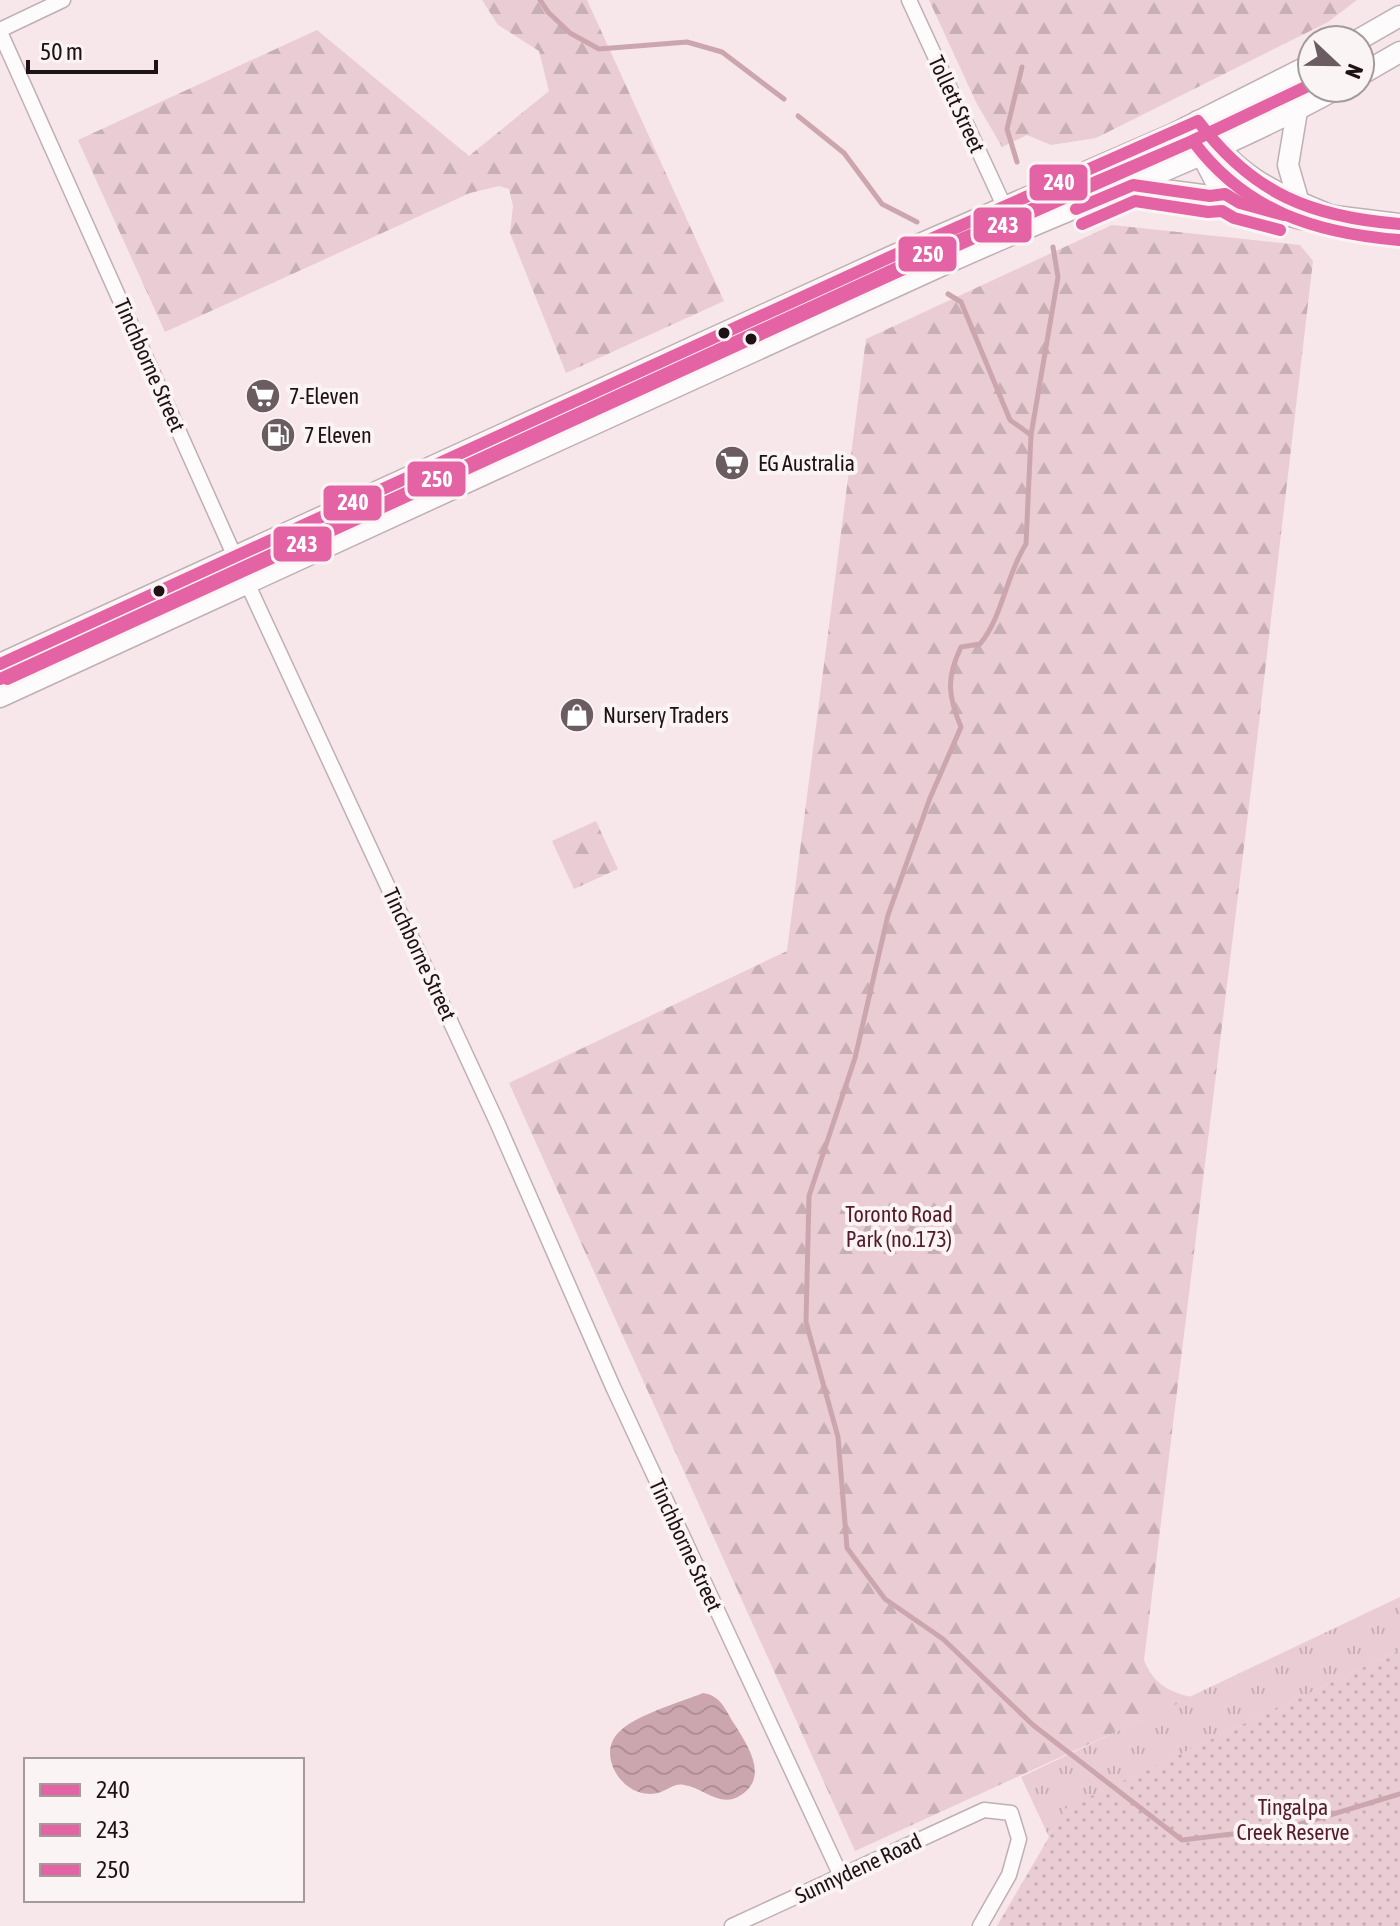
<svg xmlns="http://www.w3.org/2000/svg" width="1400" height="1926" font-family="'Asap Condensed',sans-serif">
  <defs>
    <pattern id="grass-tufts" width="24" height="20" patternUnits="userSpaceOnUse" patternTransform="scale(2)"><rect width="24" height="20" fill="#eacdd4"/><path d="M3 7l-1-3M5 7V3M7 7l1-3M15 17l-1-3M17 17v-4M19 17l1-3" fill="none" stroke="#c8afb5"/></pattern>
    <pattern id="forest-firs" width="22" height="20" patternUnits="userSpaceOnUse" patternTransform="scale(2)"><rect width="22" height="20" fill="#eacdd4"/><path d="M5 1l3.5 6h-7zM16 11l3.5 6h-7z" fill="#c8afb5"/></pattern>
    <pattern id="park-dots" width="8" height="8" patternUnits="userSpaceOnUse" patternTransform="scale(2)"><rect width="8" height="8" fill="#eacdd4"/><path d="M2 2h.1M6 6h.1" fill="none" stroke="#c8afb5" stroke-width="1.8" stroke-linecap="round"/></pattern>
    <pattern id="water-waves" width="16" height="10" patternUnits="userSpaceOnUse" patternTransform="scale(2)"><rect width="16" height="10" fill="#cca6af"/><path d="M0 5q4-4 8 0t8 0" fill="none" stroke="#af8e96"/></pattern>
  </defs>
  <rect width="100%" height="100%" fill="#f7e6ea"/>
  <!-- grass -->
  <polygon fill="url(#grass-tufts)" points="1400,1597 1400,1650 1067,1808 1049,1837 1021,1777"/>
  <!-- forest -->
  <g fill="url(#forest-firs)">
    <polygon points="482,0 587,0 724,301 566,373 510,233 513,206 509,189 499,186 470,193 165,332 78,140 317,30 469,156 549,91 539,51 498,25"/>
    <polygon points="929,0 1357,0 1328,22 1096,138 1051,145 1027,135 1002,147 976,102"/>
    <path d="M1112 225 1300 245 1313 261 1254 765 1144 1660C1153 1683 1168 1692 1192 1697L855 1851 509 1083 787 951 866 339Z"/>
    <polygon points="596,821 618,869 574,889 552,841"/>
  </g>
  <!-- park -->
  <polygon fill="url(#park-dots)" points="1400,1650 1400,1926 997,1926 1066,1808"/>
  <!-- water -->
  <path fill="url(#water-waves)" d="M703 1693C722 1696 725 1710 735 1725 748 1746 769 1777 741 1795 720 1809 705 1788 684 1785 675 1783 669 1789 661 1792 626 1804 594 1756 619 1732 637 1714 679 1703 703 1693Z"/>
  <g fill="none" stroke-linecap="round" stroke-linejoin="round">
    <!-- stream -->
    <g stroke="#cca6af" stroke-width="5">
      <polyline points="540,0 548,12 570,33 599,49 687,42 722,52 784,99"/>
      <polyline points="798,116 844,153 882,204 917,222"/>
      <polyline points="1017,162 1007,129 1022,67"/>
      <path d="M1053 247 1058 277 1031 435 1026 544C1006 575 1003 616 980 644L961 647C946 678 948 696 961 727L930 798 888 915 855 1058 809 1196 806 1322 838 1437 847 1548 885 1599 943 1639 1033 1725 1182 1840 1290 1827 1400 1794"/>
      <polyline points="948,294 961,302 1010,420 1031,435"/>
    </g>
    <!-- street casing -->
    <g stroke="#beb0b4" stroke-width="17">
      <g id="street">
        <polyline points="909,0 1005,208"/>
        <polyline points="0,30 63,0"/>
        <polyline points="0,32 235,557 496,1120 613,1387 841,1876"/>
        <polyline points="732,1926 984,1810 1011,1813 1019,1839 1009,1875 980,1926"/>
      </g>
    </g>
    <!-- primary casing -->
    <g stroke="#beb0b4" stroke-width="23">
      <g id="primary">
        <polyline points="1358,40 1400,16"/>
        <polyline points="1360,75 1400,52"/>
        <polyline points="1297,111 1288,165 1299,203"/>
        <path d="M1198 121C1237 177 1269 190 1330 215"/>
        <polyline points="1187,127 1219,188 1240,203 1302,219 1334,216 1400,224"/>
        <polyline points="1134,186 1210,196 1225,194"/>
        <polyline points="0,664 890,257 1173,134 1312,64"/>
        <path d="M0 697C317 550 636 405 954 260 1082 202 1215 156 1338 88"/>
      </g>
    </g>
    <!-- street -->
    <use href="#street" stroke="#fefbfc" stroke-width="14"/>
    <!-- primary -->
    <use href="#primary" stroke="#fefbfc" stroke-width="20"/>
    <!-- bus-1 casing -->
    <g stroke="#fbf4f5" stroke-width="18">
      <g id="bus-1">
        <polyline points="1076,209 1133,185 1210,196 1225,194 1240,203 1284,215"/>
        <path d="M0 664 890 257 1198 121C1253 194 1311 217 1400 224"/>
      </g>
    </g>
    <!-- bus-2 casing -->
    <g stroke="#fbf4f5" stroke-width="18">
      <g id="bus-2">
        <polyline points="1082,224 1135,201 1208,212 1222,211 1234,218 1280,230"/>
        <path d="M7 679 897 272 1193 141C1245 211 1315 233 1399 240"/>
      </g>
    </g>
    <!-- bus-3 casing -->
    <g stroke="#fbf4f5" stroke-width="18">
      <polyline id="bus-3" points="0,679 947,245 1190,142 1312,84"/>
    </g>
    <!-- bus-1 -->
    <use href="#bus-1" stroke="#e463a4" stroke-width="12"/>
    <!-- bus-2 -->
    <use href="#bus-2" stroke="#e463a4" stroke-width="12"/>
    <!-- bus-3 -->
    <use href="#bus-3" stroke="#e463a4" stroke-width="12"/>
  </g>
  <!-- icons -->
  <defs>
    <g id="supermarket-disc" transform="scale(1.8)"><circle r="9.5" fill="#6a5c60" stroke="#fbf4f5"/><path d="M-6-5.5h2.5l.6 2H6L4.5 2H-2.5L-4.4-4H-6ZM-1.5 3.2a1.3 1.3 0 1 0 .1 0ZM3 3.2a1.3 1.3 0 1 0 .1 0Z" fill="#fff"/></g>
    <g id="fuel-disc" transform="scale(1.8)"><circle r="9.5" fill="#6a5c60" stroke="#fbf4f5"/><path d="M-5.5-6h7V0h2V4h1.3V-2.5L3-4.5l.8-.8L6-3V5H2.5V1h-1V6h-7ZM-4.2-4.7v3.2H.2V-4.7Z" fill="#fff"/></g>
    <g id="shop-disc" transform="scale(1.8)"><circle r="9.5" fill="#6a5c60" stroke="#fbf4f5"/><path d="M-5-2.5h2.3a2.7 3.5 0 0 1 5.4 0H5L5.5 6h-11ZM-1.5-2.5h3a1.5 2.3 0 0 0-3 0Z" fill="#fff"/></g>
  </defs>
  <g fill-rule="evenodd">
    <use href="#supermarket-disc" x="263" y="396"/>
    <use href="#fuel-disc" x="278" y="435"/>
    <use href="#supermarket-disc" x="732" y="463"/>
    <use href="#shop-disc" x="577" y="715"/>
  </g>
  <!-- markers -->
  <g fill="#1e1215" stroke="#fbf4f5" stroke-width="3">
    <circle cx="724" cy="333" r="7"/>
    <circle cx="751" cy="339" r="7"/>
    <circle cx="159" cy="591" r="7"/>
  </g>
  <g text-anchor="middle" dominant-baseline="central" stroke-width="8" stroke-linejoin="round" paint-order="stroke">
    <!-- street labels -->
    <g font-size="22" fill="#1e1215" stroke="#fbf4f5">
      <text transform="translate(957 104) rotate(65)">Tollett Street</text>
      <text transform="translate(150 365) rotate(66)">Tinchborne Street</text>
      <text transform="translate(420 954) rotate(65)">Tinchborne Street</text>
      <text transform="translate(686 1545) rotate(65)">Tinchborne Street</text>
      <text transform="translate(858 1868) rotate(-25)">Sunnydene Road</text>
    </g>
    <!-- poi labels -->
    <g font-size="22" fill="#1e1215" stroke="#fbf4f5" text-anchor="start">
      <text x="289" y="396">7-Eleven</text>
      <text x="304" y="435">7 Eleven</text>
      <text x="758" y="463">EG Australia</text>
      <text x="603" y="715">Nursery Traders</text>
    </g>
    <!-- park labels -->
    <g font-size="22" fill="#541a2d" stroke="#fbf4f5">
      <text x="899" y="1214">Toronto Road<tspan x="899" dy="25">Park (no.173)</tspan></text>
      <text x="1293" y="1807">Tingalpa<tspan x="1293" dy="25">Creek Reserve</tspan></text>
    </g>
  </g>
  <g stroke="#fbf4f5" stroke-width="3">
    <rect x="1028" y="163" width="61" height="39" rx="8" fill="#e463a4"/>
    <rect x="972" y="206" width="61" height="38" rx="8" fill="#e463a4"/>
    <rect x="897" y="235" width="61" height="38" rx="8" fill="#e463a4"/>
    <rect x="406" y="460" width="61" height="38" rx="8" fill="#e463a4"/>
    <rect x="322" y="484" width="61" height="38" rx="8" fill="#e463a4"/>
    <rect x="272" y="525" width="61" height="38" rx="8" fill="#e463a4"/>
  </g>
  <g font-size="22" text-anchor="middle" font-weight="bold" fill="#fff">
    <text x="1059" y="190">240</text>
    <text x="1003" y="233">243</text>
    <text x="928" y="262">250</text>
    <text x="437" y="487">250</text>
    <text x="353" y="510">240</text>
    <text x="302" y="552">243</text>
  </g>
  <!-- legend -->
  <rect x="24" y="1758" width="280" height="144" fill="#fbf4f5" stroke="#a39a9b" stroke-width="2"/>
  <rect x="40" y="1784" width="40" height="12" fill="#e463a4" stroke="#a39a9b" stroke-width="2"/>
  <text x="96" y="1798" font-size="24" fill="#1e1215">240</text>
  <rect x="40" y="1824" width="40" height="12" fill="#e463a4" stroke="#a39a9b" stroke-width="2"/>
  <text x="96" y="1838" font-size="24" fill="#1e1215">243</text>
  <rect x="40" y="1864" width="40" height="12" fill="#e463a4" stroke="#a39a9b" stroke-width="2"/>
  <text x="96" y="1878" font-size="24" fill="#1e1215">250</text>
  <!-- north arrow -->
  <g transform="translate(1336 64) rotate(112)"><circle r="38" fill="#fbf4f5" stroke="#a39a9b" stroke-width="2"/>
  <path d="M0-6L14 30L0 20L-14 30Z" fill="#6a5c60"/>
  <text y="-12" font-size="22" font-weight="bold" text-anchor="middle" fill="#1e1215">N</text>
  </g>
  <!-- scale -->
  <path d="M28 60v12h128v-12" fill="none" stroke="#1e1215" stroke-width="4"/>
  <text x="40" y="60" font-size="24" fill="#1e1215" stroke="#fbf4f5" stroke-width="6" paint-order="stroke">50 m</text>
</svg>
